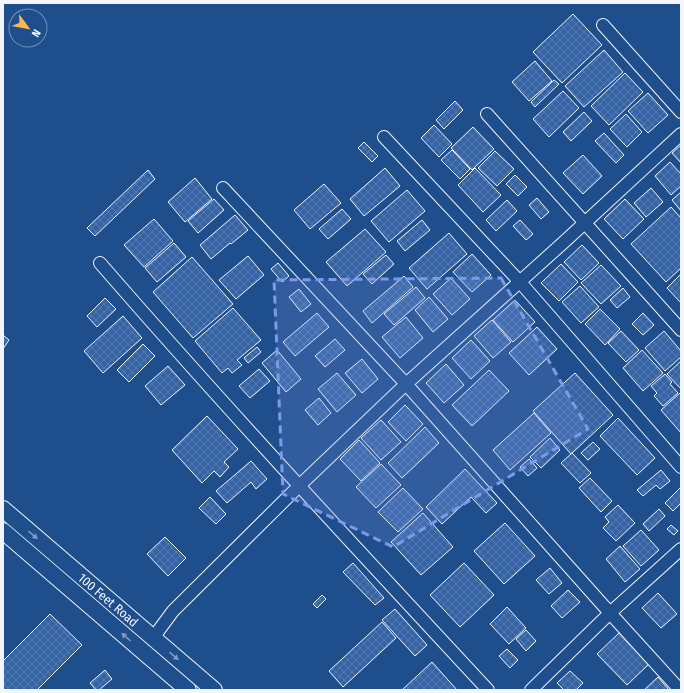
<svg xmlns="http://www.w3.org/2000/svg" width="684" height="693" font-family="'Fira Sans Condensed',sans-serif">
  <defs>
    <pattern id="building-cross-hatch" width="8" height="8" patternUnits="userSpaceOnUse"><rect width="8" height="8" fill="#3563a3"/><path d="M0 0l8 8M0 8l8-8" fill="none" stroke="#537ab1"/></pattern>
  </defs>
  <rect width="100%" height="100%" fill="#1f4e8c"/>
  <!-- building -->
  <g fill="url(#building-cross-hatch)" stroke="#f2f6ff">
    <polygon points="573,14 602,45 562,83 533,52"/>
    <polygon points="604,50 623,72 584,107 565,86"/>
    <polygon points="535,61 552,81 529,101 512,82"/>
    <polygon points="625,73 643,92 609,125 591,106"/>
    <polygon points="554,80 559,84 535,107 531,102"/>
    <polygon points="563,91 579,108 549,137 533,119"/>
    <polygon points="648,93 668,115 648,133 628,111"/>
    <polygon points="455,101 463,110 444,129 436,120"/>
    <polygon points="584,112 592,121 571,141 563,132"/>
    <polygon points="626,114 642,132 627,147 610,129"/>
    <polygon points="434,125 452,144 439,157 421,138"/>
    <polygon points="473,127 494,149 472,170 451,148"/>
    <polygon points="604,133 624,155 616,163 595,141"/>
    <polygon points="364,142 378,156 372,162 358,148"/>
    <polygon points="681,145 681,163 672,153"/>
    <polygon points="452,150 470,169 460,179 441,160"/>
    <polygon points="495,151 514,169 497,186 478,168"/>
    <polygon points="583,155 602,176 583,194 563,173"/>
    <polygon points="670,162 681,174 681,186 671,195 655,176"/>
    <polygon points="385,168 400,186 364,216 350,199"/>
    <polygon points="475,168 501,195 483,212 458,185"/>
    <polygon points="148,170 155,179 95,236 87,228"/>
    <polygon points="515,175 527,187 518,196 506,184"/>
    <polygon points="195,178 212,199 185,222 168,202"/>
    <polygon points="324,184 341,203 310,229 294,210"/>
    <polygon points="651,188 663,202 646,217 634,203"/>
    <polygon points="407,190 425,211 389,242 371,221"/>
    <polygon points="681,192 681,211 672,200"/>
    <polygon points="537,198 549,212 541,219 529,205"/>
    <polygon points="214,199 224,210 198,233 188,221"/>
    <polygon points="625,199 644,219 623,239 604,219"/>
    <polygon points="507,200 517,211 496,231 486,220"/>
    <polygon points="671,207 681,218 681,268 666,282 631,244"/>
    <polygon points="342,209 351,219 328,239 319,229"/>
    <polygon points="235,215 248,230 231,244 230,243 211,259 200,245"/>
    <polygon points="154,219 173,241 144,267 124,245"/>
    <polygon points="422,220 430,230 405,251 397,241"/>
    <polygon points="520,220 533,234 526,240 513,226"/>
    <polygon points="365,229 386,252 347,286 326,262"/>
    <polygon points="449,233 467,254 427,289 409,268"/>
    <polygon points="174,243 186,257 157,282 145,268"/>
    <polygon points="582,245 599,263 581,280 564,262"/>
    <polygon points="472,254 491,275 472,292 453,272"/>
    <polygon points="386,255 394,264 372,284 363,274"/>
    <polygon points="248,256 264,275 236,299 219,280"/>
    <polygon points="192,257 233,304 193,338 153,292"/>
    <polygon points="278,263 289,276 282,282 271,269"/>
    <polygon points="561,264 578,282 559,301 541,283"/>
    <polygon points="601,265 621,286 601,304 581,283"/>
    <polygon points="681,274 681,303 667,288"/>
    <polygon points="404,276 413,287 372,323 363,311"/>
    <polygon points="451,278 470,299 452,315 433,294"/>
    <polygon points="580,286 599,307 581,323 562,302"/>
    <polygon points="416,287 425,298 394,325 384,314"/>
    <polygon points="623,288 630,297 617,308 610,300"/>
    <polygon points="299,289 311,304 301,312 289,297"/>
    <polygon points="429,297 448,319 433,332 415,310"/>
    <polygon points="105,298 116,309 97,327 87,316"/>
    <polygon points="515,300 535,322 513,342 493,320"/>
    <polygon points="233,308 261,340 237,360 242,365 232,373 228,368 222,373 195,341"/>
    <polygon points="600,309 620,329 605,345 585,324"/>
    <polygon points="317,313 329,327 295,356 283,342"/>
    <polygon points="643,313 654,325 643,335 632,324"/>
    <polygon points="123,316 142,338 103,373 84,351"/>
    <polygon points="406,317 423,338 400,358 382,337"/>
    <polygon points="492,320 511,342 493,358 474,336"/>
    <polygon points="537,327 557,349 529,375 509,353"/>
    <polygon points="621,331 639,350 626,362 608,343"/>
    <polygon points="664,331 681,351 681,357 665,371 645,348"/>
    <polygon points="3,335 9,340 3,349"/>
    <polygon points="335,339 345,350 325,367 315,356"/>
    <polygon points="471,340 490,361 471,379 452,358"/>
    <polygon points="143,344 155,356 129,382 117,370"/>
    <polygon points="257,347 261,352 248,363 244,358"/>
    <polygon points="277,350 301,379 286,392 262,363"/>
    <polygon points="642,350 663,373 643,391 623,368"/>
    <polygon points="362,359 378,379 362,393 345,373"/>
    <polygon points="681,361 681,389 667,374"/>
    <polygon points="446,364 464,385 444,403 426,383"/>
    <polygon points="168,366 185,385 161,405 145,386"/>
    <polygon points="259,369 270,381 250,398 239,386"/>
    <polygon points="489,370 509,391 472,426 452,405"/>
    <polygon points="337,373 356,395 337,412 318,389"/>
    <polygon points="575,373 613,415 571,454 533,411"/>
    <polygon points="665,374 672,382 670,384 678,393 663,406 654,396 657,393 651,386"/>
    <polygon points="680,393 681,393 681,433 661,410"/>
    <polygon points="319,398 331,413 318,425 305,410"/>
    <polygon points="405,405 423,424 406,441 388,422"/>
    <polygon points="534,413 551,433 510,470 493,450"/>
    <polygon points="207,416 238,449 224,462 229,467 220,477 214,471 202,483 172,450"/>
    <polygon points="618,418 655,458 637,475 600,436"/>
    <polygon points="381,420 401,442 381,460 361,438"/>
    <polygon points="425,427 439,443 402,478 388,463"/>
    <polygon points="550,438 560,450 541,468 530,457"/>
    <polygon points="359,440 380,463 361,481 340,459"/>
    <polygon points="593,442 600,449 588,460 581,453"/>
    <polygon points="572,453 591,473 580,483 561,463"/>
    <polygon points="529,459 537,468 528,476 520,467"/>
    <polygon points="251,461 267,479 256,489 251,482 227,503 216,491"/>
    <polygon points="381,464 401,485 376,508 356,487"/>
    <polygon points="465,469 497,503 486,513 471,497 442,524 426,507"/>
    <polygon points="661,470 670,481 660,489 656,485 643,496 637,490"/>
    <polygon points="590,478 612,501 601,512 579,488"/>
    <polygon points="681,487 681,503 673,511 665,503"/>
    <polygon points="403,488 423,509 398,532 378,512"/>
    <polygon points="210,497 226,514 216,524 199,508"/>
    <polygon points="618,505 635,523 616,541 603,528 609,522 605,517"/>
    <polygon points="659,509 665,516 649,531 643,524"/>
    <polygon points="423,513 453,547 421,575 391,542"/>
    <polygon points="505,523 535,556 504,584 474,551"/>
    <polygon points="671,525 678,531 674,535 667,529"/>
    <polygon points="641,530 659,550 641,566 623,546"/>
    <polygon points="165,537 186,558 168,576 147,554"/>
    <polygon points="620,546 640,569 625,582 606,559"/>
    <polygon points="353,563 384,598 375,605 343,572"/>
    <polygon points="464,563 494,595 460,627 430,595"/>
    <polygon points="550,568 562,583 549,594 536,580"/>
    <polygon points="568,590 580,602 562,618 551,606"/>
    <polygon points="658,593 677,614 661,628 642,608"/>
    <polygon points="322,595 326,599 317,608 313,604"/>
    <polygon points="507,607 526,628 509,644 490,624"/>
    <polygon points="395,609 427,645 415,656 382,620"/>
    <polygon points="50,614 82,645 37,690 3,690 3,661"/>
    <polygon points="382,622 396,638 343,687 329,671"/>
    <polygon points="526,630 536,641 526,651 516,639"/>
    <polygon points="619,633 649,664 627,685 597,654"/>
    <polygon points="507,649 518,660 510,668 499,656"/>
    <polygon points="432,662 457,690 402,690"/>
    <polygon points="105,670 112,679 99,690 96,690 90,683"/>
    <polygon points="570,671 583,683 576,690 564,690 557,683"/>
    <polygon points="658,677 669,690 644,690"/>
  </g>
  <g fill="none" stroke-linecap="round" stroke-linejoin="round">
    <!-- minor casing -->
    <g stroke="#f2f6ff" stroke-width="14">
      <g id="minor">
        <polyline points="603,25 681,112"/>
        <polyline points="487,114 681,330"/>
        <polyline points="384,137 520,282 681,467"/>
        <polyline points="223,188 406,384 610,613 680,690"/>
        <path d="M100 263C226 408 357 549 488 690"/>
        <polyline points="153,638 173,611 299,486 406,384 564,242 681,134"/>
        <polyline points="531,690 610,613 681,549"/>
      </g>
    </g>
    <!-- tertiary casing -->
    <g stroke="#f2f6ff" stroke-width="18">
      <g id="tertiary">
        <path id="s1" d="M3 509 214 690"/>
        <polyline points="3,531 188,690"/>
      </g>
    </g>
    <!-- minor -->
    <use href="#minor" stroke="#1f4e8c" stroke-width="12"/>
    <!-- tertiary -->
    <use href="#tertiary" stroke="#1f4e8c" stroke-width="16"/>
  </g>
  <!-- one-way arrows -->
  <defs><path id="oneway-solid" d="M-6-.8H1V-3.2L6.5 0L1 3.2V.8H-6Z"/></defs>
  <g fill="#7e9ac0">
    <use href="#oneway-solid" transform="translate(33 535) rotate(41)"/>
    <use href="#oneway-solid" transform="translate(126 637) rotate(-139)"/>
    <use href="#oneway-solid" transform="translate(174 656) rotate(40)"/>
  </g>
  <!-- marked area -->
  <path fill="#7d9aea" fill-opacity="0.2" stroke="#7d9aea" stroke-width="3" stroke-dasharray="8 5" stroke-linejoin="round" d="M501 278 588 429 393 547 283 494 274 280Z"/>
  <g text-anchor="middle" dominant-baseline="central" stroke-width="3" stroke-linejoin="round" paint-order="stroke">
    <!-- street labels -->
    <g font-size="13" fill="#f2f6ff" stroke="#1f4e8c">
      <text stroke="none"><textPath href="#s1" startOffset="139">100 Feet Road</textPath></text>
    </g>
  </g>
  <!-- border -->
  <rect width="684" height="693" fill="none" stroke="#f2f6ff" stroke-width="8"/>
  <!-- north arrow -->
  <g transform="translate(28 28) rotate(122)"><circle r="19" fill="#1f4e8c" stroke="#7391ba"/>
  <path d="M0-3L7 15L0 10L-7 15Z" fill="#ffb74d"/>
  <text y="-6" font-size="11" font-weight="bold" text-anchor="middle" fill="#f2f6ff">N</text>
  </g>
</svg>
